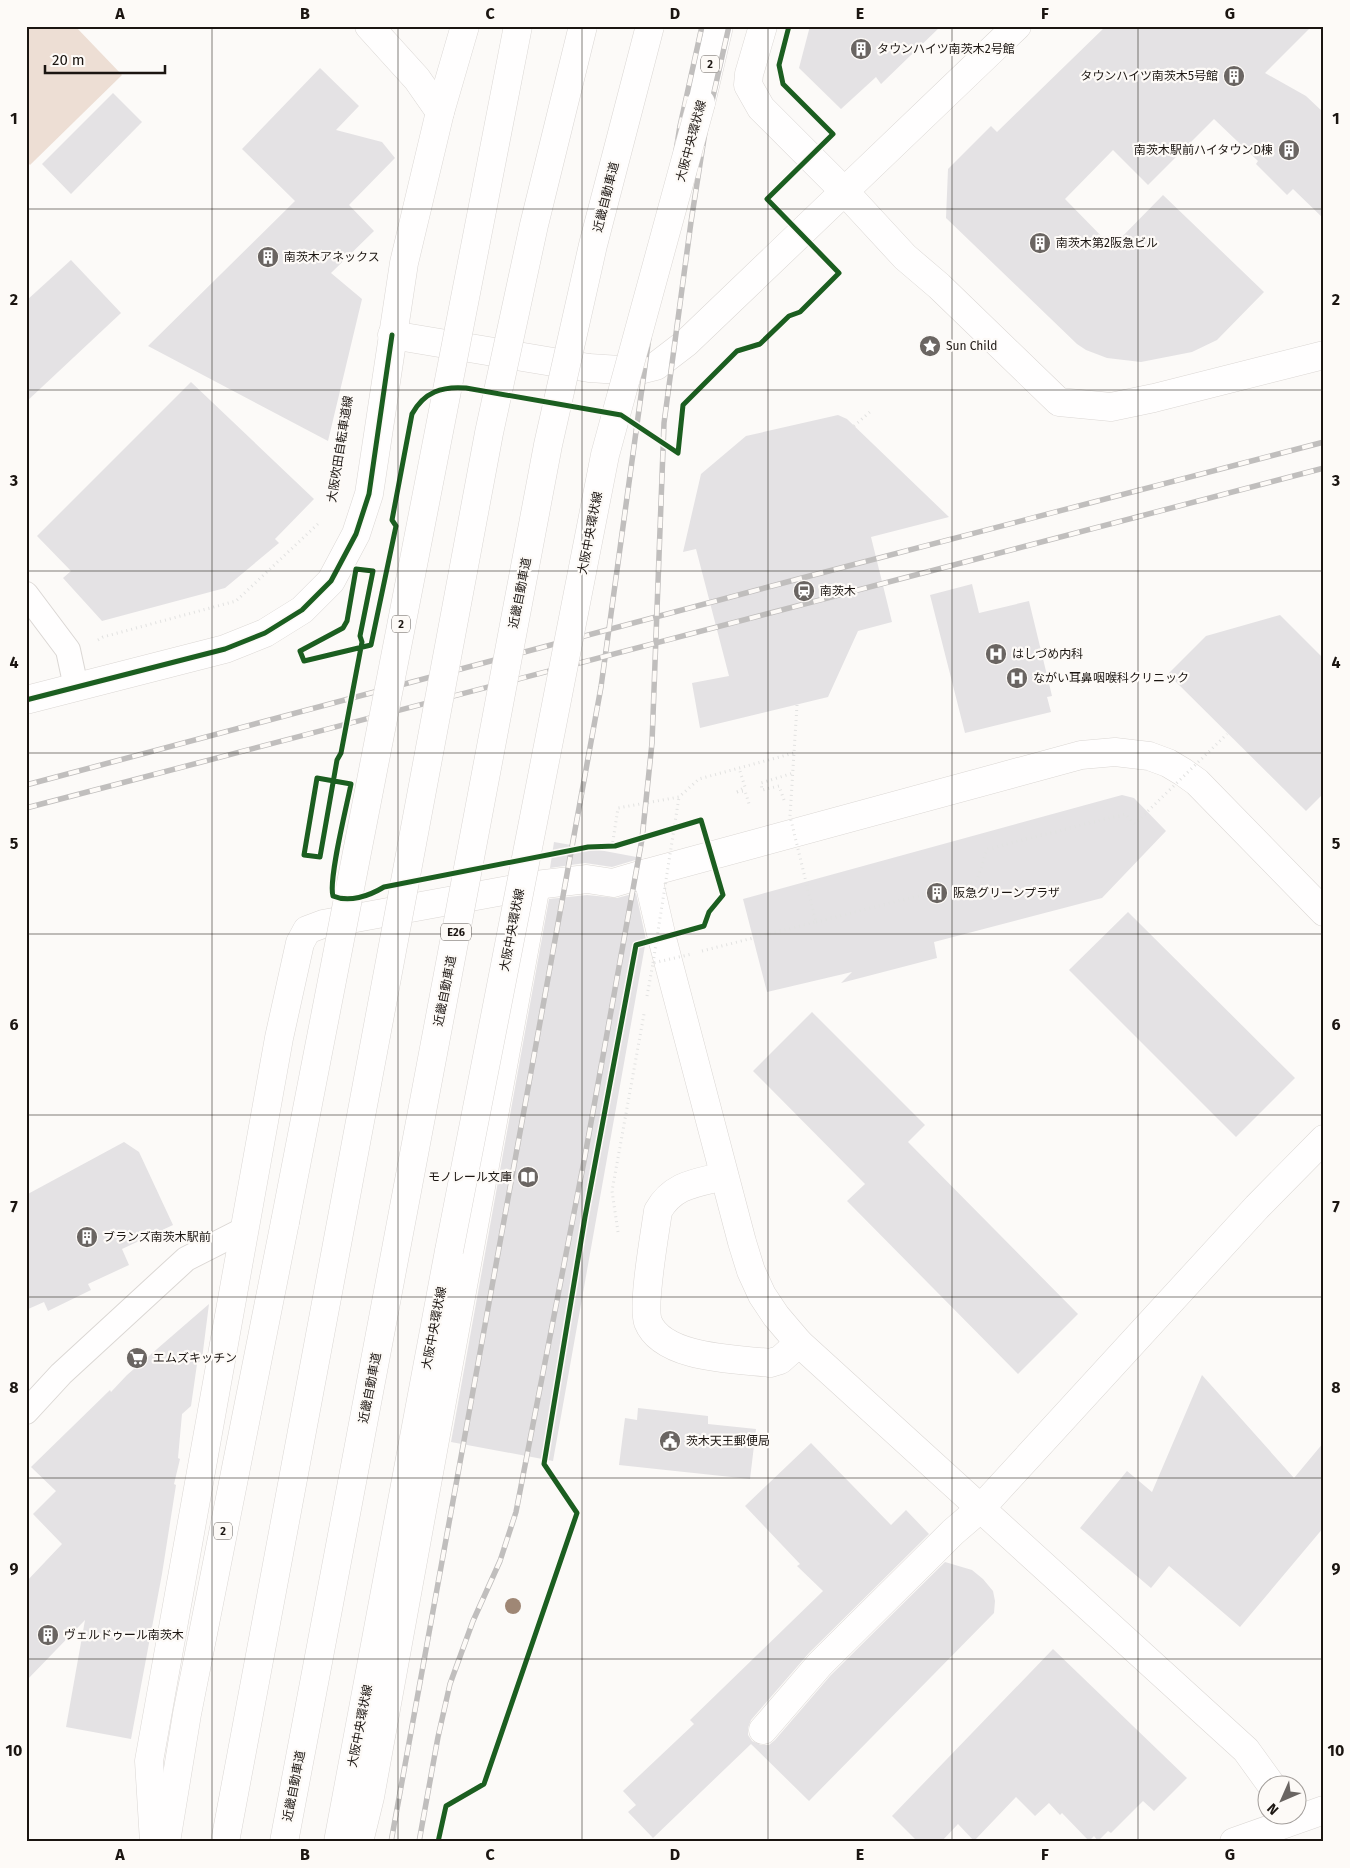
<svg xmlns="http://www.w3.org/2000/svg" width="1350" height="1868" font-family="'Fira Sans','Noto Sans JP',sans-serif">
  <rect width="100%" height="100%" fill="#fcfaf8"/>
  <!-- green -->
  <polygon fill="#edded4" points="26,26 75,26 122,75 30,165 26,161"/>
  <!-- building -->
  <g fill="#e4e2e4">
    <polygon points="810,26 941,26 881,84 876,77 841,109 799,68"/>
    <polygon points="1106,26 1312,26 1265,73 1306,96 1324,113 1324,219 1293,189 1287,195 1256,164 1258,161 1214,119 1148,185 1113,150 1065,199 1112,247 1163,195 1264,292 1217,340 1192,352 1141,362 1107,358 1086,350 1077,344 946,218 948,169 991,126 997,132"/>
    <polygon points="320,68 359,106 336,130 382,142 395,158 349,205 374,231 331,273 362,299 328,441 148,346 295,201 242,149"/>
    <polygon points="113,93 142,122 71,194 42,164"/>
    <polygon points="71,260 121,313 26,402 26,301"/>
    <polygon points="191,382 314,499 275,539 279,543 225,588 102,621 63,578 71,571 37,536"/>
    <polygon points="838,415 847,419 949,517 871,537 892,622 858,631 828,697 700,728 692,683 729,676 696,549 683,552 701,474 746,436"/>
    <polygon points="972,584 979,613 1029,601 1052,696 1047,697 1051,712 965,733 930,595"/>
    <polygon points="1280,615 1324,659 1324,793 1306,811 1168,674 1206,636"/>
    <polygon points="1122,795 1134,798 1166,831 1102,898 934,942 937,958 841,983 852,972 767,992 743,899"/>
    <polygon points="554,842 583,847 642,858 612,867 585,863 550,868"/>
    <polygon points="636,893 646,940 553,1461 451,1442 549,899 587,895 617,898"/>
    <polygon points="1128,912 1295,1078 1236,1137 1069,970"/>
    <polygon points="812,1012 925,1125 908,1142 1078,1314 1018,1374 847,1201 865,1184 753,1071"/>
    <polygon points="124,1142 139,1152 173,1225 122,1249 129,1265 88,1284 91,1290 48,1311 44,1302 26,1310 26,1195"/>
    <polygon points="209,1304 202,1359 197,1364 191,1406 182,1414 178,1458 180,1459 174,1484 176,1485 162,1574 131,1739 66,1727 85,1620 26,1681 26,1582 62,1544 33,1514 56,1491 31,1467 110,1390 111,1392 127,1375"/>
    <polygon points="1202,1375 1294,1478 1324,1442 1324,1527 1240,1627 1169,1566 1151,1588 1080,1528 1127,1471 1152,1492"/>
    <polygon points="638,1408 708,1416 708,1424 756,1429 750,1479 619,1465 625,1418 637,1420"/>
    <polygon points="811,1443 891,1525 906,1510 929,1534 809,1653 751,1720 748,1728 748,1735 752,1741 761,1745 769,1745 775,1740 831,1675 945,1562 972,1570 983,1579 993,1591 995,1601 994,1613 809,1801 751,1744 653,1838 628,1812 636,1805 623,1791 694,1724 690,1720 823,1591 797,1566 800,1564 745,1506"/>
    <polygon points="1053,1649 1187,1778 1154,1811 1143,1801 1111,1833 1108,1831 1098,1841 1094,1836 1089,1841 1062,1813 1060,1815 1049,1803 1035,1816 1016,1797 974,1841 958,1824 941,1842 918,1842 892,1816"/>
  </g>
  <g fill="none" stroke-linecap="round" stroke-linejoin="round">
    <!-- service casing -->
    <g stroke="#dbd7d4" stroke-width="26">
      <g id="service">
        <polyline points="26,594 68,650 76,687"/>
        <polyline points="26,1412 61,1374 186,1259 245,1229"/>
      </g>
    </g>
    <!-- minor casing -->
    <g stroke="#dbd7d4" stroke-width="29">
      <g id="minor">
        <polyline points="763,26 749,74 748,85 761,108 845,192 905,257 939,286 1059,402 1111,407 1154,398 1324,355"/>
        <polyline points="392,335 589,368 636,371 656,366 686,343 1017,26"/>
        <path d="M724 1176C697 1183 673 1184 658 1211 655 1233 642 1304 648 1322 663 1359 736 1359 770 1363L780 1360 799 1343"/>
        <polyline points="763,1730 820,1664 953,1532 981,1508 1257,1207 1324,1139"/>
        <polyline points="1272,1786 1246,1750 799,1343 776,1316 762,1295 751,1271 742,1242 662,938 647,873 1081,755 1115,752 1149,756 1168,763 1183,772 1197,782 1324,912"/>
        <polyline points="154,1842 149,1761 279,1038 300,943 307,930 323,924 536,885 587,879 613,883 647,873"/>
        <polyline points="359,1842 370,1797 536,885"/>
        <polyline points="1234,1842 1324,1810"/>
      </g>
    </g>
    <!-- tertiary casing -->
    <g stroke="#dbd7d4" stroke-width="29">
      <g id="tertiary">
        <polyline points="369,26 417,79 440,112"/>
        <polyline points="26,700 225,649 265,633 302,610 331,581 356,534 369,494 404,263 440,112 465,26"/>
      </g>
    </g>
    <!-- primary casing -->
    <g stroke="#dbd7d4" stroke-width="29">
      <g id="primary">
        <polyline points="701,103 719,26"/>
        <polyline points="166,1842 187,1714 285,1222"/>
        <polyline points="338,1842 449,1251"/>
      </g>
    </g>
    <!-- path -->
    <g stroke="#e2e2e1" stroke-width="3" stroke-dasharray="1 4" stroke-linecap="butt">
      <polyline points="854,426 872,410"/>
      <path d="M328 636C339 630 346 627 348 614"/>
      <polyline points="98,640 103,637 236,601 320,522"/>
      <polyline points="301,653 304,661 362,647"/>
      <polyline points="737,792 745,787 739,768"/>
      <polyline points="737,792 745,791 750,807"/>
      <polyline points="784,800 779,786 762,790 761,783 793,773"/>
      <polyline points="612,847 618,808 679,797 699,779 794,753"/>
      <polyline points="320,857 304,855 317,778 335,782"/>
      <polyline points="816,922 977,881 987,849 1125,814 1135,824 1148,811"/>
      <polyline points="702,951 816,922 806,882"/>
      <polyline points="618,1232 612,1191 644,1014"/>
    </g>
    <!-- service -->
    <use href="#service" stroke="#fffefe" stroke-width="24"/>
    <!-- minor -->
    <use href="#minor" stroke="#fffefe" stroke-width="28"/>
    <!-- tertiary -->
    <use href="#tertiary" stroke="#fffefe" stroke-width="28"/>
    <!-- primary -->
    <use href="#primary" stroke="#fffefe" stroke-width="28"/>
    <!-- rail casing -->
    <g stroke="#c0bebd" stroke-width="5.5">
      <g id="rail">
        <polyline points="26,785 802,578 1324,442"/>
        <polyline points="26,808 1324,468"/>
        <polyline points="391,1842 601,687 666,213 680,126 702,26"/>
        <polyline points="419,1842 438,1737 450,1684 473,1621 500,1561 516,1512 585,1156 642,839 652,743 664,423 691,222 705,132 729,26"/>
      </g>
    </g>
    <!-- rail -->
    <use href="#rail" stroke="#fdfaf7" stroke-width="4" stroke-dasharray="11" stroke-linecap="butt"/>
    <!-- primary-bridge casing -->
    <g stroke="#dbd7d4" stroke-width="29" stroke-linecap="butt">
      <g id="primary-bridge">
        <polyline points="285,1222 518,26"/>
        <polyline points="449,1251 605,455 701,103"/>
      </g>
    </g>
    <!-- motorway-bridge casing -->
    <g stroke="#dbd7d4" stroke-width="29" stroke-linecap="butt">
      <g id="motorway-bridge">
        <polyline points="225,1842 489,433 534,225 583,26"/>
        <polyline points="284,1842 548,445 593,245 650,26"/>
      </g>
    </g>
    <!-- path-bridge -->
    <g stroke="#e2e2e1" stroke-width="3" stroke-dasharray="1 4" stroke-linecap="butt">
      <polyline points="356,569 373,571 360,636 361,640"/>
      <polyline points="797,705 790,816 806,882"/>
      <polyline points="1148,811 1227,734"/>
      <polyline points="653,963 679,797"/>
      <polyline points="647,996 653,963 692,954"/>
    </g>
    <!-- primary-bridge -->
    <use href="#primary-bridge" stroke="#fffefe" stroke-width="28"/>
    <!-- motorway-bridge -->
    <use href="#motorway-bridge" stroke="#fffefe" stroke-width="28"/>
    <!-- cycleway casing -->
    <g stroke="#fdfaf7" stroke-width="8">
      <g id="cycleway">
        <polyline points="26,700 225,649 265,633 302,610 331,581 356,534 369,494 392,335"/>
        <path d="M438 1842 446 1806 484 1784 577 1513 544 1464 585 1217 636 945 704 926 709 912 723 895 701 820 615 846 588 847 384 887C369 896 349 903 333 896 328 880 347 805 351 784L317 778 304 855 320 857 337 760 341 753 362 642 360 636 373 571 356 569 347 621 343 628 300 651 304 661 371 645 396 526 392 520 412 414C424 392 442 386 466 388L621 415 678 453 683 405 737 351 760 344 789 316 800 312 839 273 767 199 833 134 783 84 779 65 789 26"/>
      </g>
    </g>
    <!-- cycleway -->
    <use href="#cycleway" stroke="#1b5e20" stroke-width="5"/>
  </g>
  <!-- trees -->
  <circle fill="#9f8775" cx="513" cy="1606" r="8"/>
  <!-- grid -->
  <path fill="none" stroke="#1b1511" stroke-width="1" stroke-opacity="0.55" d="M212 26V1842M398 26V1842M582 26V1842M768 26V1842M952 26V1842M1138 26V1842M26 209H1324M26 390H1324M26 571H1324M26 753H1324M26 934H1324M26 1115H1324M26 1297H1324M26 1478H1324M26 1659H1324"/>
  <!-- icons -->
  <defs>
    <g id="building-disc" transform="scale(1.125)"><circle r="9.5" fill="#6a6562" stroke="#fdfaf7"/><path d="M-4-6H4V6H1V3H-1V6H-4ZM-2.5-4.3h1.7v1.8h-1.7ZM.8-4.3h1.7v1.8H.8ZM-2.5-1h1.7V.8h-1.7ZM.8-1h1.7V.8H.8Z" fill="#fff"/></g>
    <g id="sight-disc" transform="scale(1.125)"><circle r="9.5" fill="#6a6562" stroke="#fdfaf7"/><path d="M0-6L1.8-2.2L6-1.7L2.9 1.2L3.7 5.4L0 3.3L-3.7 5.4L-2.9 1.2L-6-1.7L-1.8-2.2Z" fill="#fff"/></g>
    <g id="station-disc" transform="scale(1.125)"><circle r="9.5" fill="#6a6562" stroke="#fdfaf7"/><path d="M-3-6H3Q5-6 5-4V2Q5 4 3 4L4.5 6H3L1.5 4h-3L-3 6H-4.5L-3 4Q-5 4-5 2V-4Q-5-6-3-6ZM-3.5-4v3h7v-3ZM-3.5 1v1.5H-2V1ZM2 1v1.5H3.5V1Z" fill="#fff"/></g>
    <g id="hospital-disc" transform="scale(1.125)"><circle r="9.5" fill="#6a6562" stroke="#fdfaf7"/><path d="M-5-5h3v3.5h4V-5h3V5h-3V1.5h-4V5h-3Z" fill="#fff"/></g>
    <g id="library-disc" transform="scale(1.125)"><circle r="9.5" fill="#6a6562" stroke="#fdfaf7"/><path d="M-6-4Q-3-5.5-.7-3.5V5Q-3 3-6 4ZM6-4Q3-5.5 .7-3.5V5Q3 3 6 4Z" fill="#fff"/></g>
    <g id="supermarket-disc" transform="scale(1.125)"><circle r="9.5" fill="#6a6562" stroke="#fdfaf7"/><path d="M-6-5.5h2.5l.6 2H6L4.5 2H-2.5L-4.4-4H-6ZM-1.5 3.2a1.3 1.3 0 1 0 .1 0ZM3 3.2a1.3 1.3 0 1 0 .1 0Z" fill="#fff"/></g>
    <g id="civic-disc" transform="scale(1.125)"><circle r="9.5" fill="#6a6562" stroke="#fdfaf7"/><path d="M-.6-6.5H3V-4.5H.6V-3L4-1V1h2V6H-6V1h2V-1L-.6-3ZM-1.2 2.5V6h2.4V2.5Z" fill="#fff"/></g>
  </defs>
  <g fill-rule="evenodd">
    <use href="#building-disc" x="861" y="49"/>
    <use href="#building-disc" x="1234" y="76"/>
    <use href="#building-disc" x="1289" y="150"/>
    <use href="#building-disc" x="1040" y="243"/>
    <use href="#building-disc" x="268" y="257"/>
    <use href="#sight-disc" x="930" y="346"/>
    <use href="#station-disc" x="804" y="591"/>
    <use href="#hospital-disc" x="996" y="654"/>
    <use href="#hospital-disc" x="1017" y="678"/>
    <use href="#building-disc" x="937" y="893"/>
    <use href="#library-disc" x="528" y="1177"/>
    <use href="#building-disc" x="87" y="1237"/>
    <use href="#supermarket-disc" x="137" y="1358"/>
    <use href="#civic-disc" x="670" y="1441"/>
    <use href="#building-disc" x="48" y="1635"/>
  </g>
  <g text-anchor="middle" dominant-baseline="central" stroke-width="4.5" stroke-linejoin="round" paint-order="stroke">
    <!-- shield labels -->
    <g fill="#fdfaf7" stroke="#5f5a56" stroke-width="1">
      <rect x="701" y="55.5" width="18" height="17" rx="4"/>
      <rect x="392" y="615.5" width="18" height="17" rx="4"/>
      <rect x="441" y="923.5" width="30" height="17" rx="4"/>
      <rect x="214" y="1522.5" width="18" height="17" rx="4"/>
    </g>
    <g font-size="11" font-weight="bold" fill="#1b1511">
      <text x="710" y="64">2</text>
      <text x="401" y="624">2</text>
      <text x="456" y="932">E26</text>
      <text x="223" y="1531">2</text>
    </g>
    <!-- poi labels -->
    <g font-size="12" fill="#1b1511" stroke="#fdfaf7" text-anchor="start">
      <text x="877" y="49">タウンハイツ南茨木2号館</text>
      <text x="1218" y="76" text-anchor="end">タウンハイツ南茨木5号館</text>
      <text x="1273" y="150" text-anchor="end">南茨木駅前ハイタウンD棟</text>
      <text x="1056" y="243">南茨木第2阪急ビル</text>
      <text x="284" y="257">南茨木アネックス</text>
      <text x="946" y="346">Sun Child</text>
      <text x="820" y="591">南茨木</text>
      <text x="1012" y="654">はしづめ内科</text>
      <text x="1033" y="678">ながい耳鼻咽喉科クリニック</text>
      <text x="953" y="893">阪急グリーンプラザ</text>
      <text x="512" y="1177" text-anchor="end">モノレール文庫</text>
      <text x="103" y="1237">ブランズ南茨木駅前</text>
      <text x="153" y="1358">エムズキッチン</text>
      <text x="686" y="1441">茨木天王郵便局</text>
      <text x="64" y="1635">ヴェルドゥール南茨木</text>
    </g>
    <!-- street labels -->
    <g font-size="12" fill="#1b1511" stroke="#fdfaf7">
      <text transform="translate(691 141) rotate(-75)">大阪中央環状線</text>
      <text transform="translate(606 197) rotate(-76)">近畿自動車道</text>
      <text transform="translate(340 449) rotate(-81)">大阪吹田自転車道線</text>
      <text transform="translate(590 533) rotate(-79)">大阪中央環状線</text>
      <text transform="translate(520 593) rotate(-79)">近畿自動車道</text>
      <text transform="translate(512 930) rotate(-79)">大阪中央環状線</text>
      <text transform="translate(445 991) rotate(-79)">近畿自動車道</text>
      <text transform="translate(434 1328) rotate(-79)">大阪中央環状線</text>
      <text transform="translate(370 1388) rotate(-79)">近畿自動車道</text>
      <text transform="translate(360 1726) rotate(-79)">大阪中央環状線</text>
      <text transform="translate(294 1786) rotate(-79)">近畿自動車道</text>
    </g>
  </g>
  <!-- border -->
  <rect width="1350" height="1868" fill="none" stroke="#fdfaf7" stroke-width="55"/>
  <!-- north arrow -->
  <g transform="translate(1282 1800) rotate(225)"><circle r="24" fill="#fdfaf7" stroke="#a39e9b"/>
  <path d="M0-4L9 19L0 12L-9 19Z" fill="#6a6562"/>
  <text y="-8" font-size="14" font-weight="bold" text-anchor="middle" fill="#1b1511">N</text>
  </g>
  <!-- scale -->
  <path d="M45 65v8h120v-8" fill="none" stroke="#1b1511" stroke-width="2.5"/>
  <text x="52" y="65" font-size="15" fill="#1b1511" stroke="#fdfaf7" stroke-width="4" paint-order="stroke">20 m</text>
  <rect x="28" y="28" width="1294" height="1812" fill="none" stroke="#1b1511" stroke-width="2"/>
  <g font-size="16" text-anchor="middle" font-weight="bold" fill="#1b1511">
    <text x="120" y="19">A</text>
    <text x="305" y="19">B</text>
    <text x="490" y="19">C</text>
    <text x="675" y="19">D</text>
    <text x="860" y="19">E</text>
    <text x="1045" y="19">F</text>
    <text x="1230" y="19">G</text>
    <text x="14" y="124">1</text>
    <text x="1336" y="124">1</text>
    <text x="14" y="305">2</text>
    <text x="1336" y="305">2</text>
    <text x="14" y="486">3</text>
    <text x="1336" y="486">3</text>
    <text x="14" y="668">4</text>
    <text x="1336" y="668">4</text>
    <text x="14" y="849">5</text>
    <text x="1336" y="849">5</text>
    <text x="14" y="1030">6</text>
    <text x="1336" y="1030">6</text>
    <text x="14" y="1212">7</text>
    <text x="1336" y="1212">7</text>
    <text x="14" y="1393">8</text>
    <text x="1336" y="1393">8</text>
    <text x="14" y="1574">9</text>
    <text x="1336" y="1574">9</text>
    <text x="14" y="1756">10</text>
    <text x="1336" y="1756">10</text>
    <text x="120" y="1860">A</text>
    <text x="305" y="1860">B</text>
    <text x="490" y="1860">C</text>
    <text x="675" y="1860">D</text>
    <text x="860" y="1860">E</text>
    <text x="1045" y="1860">F</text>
    <text x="1230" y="1860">G</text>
  </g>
</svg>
